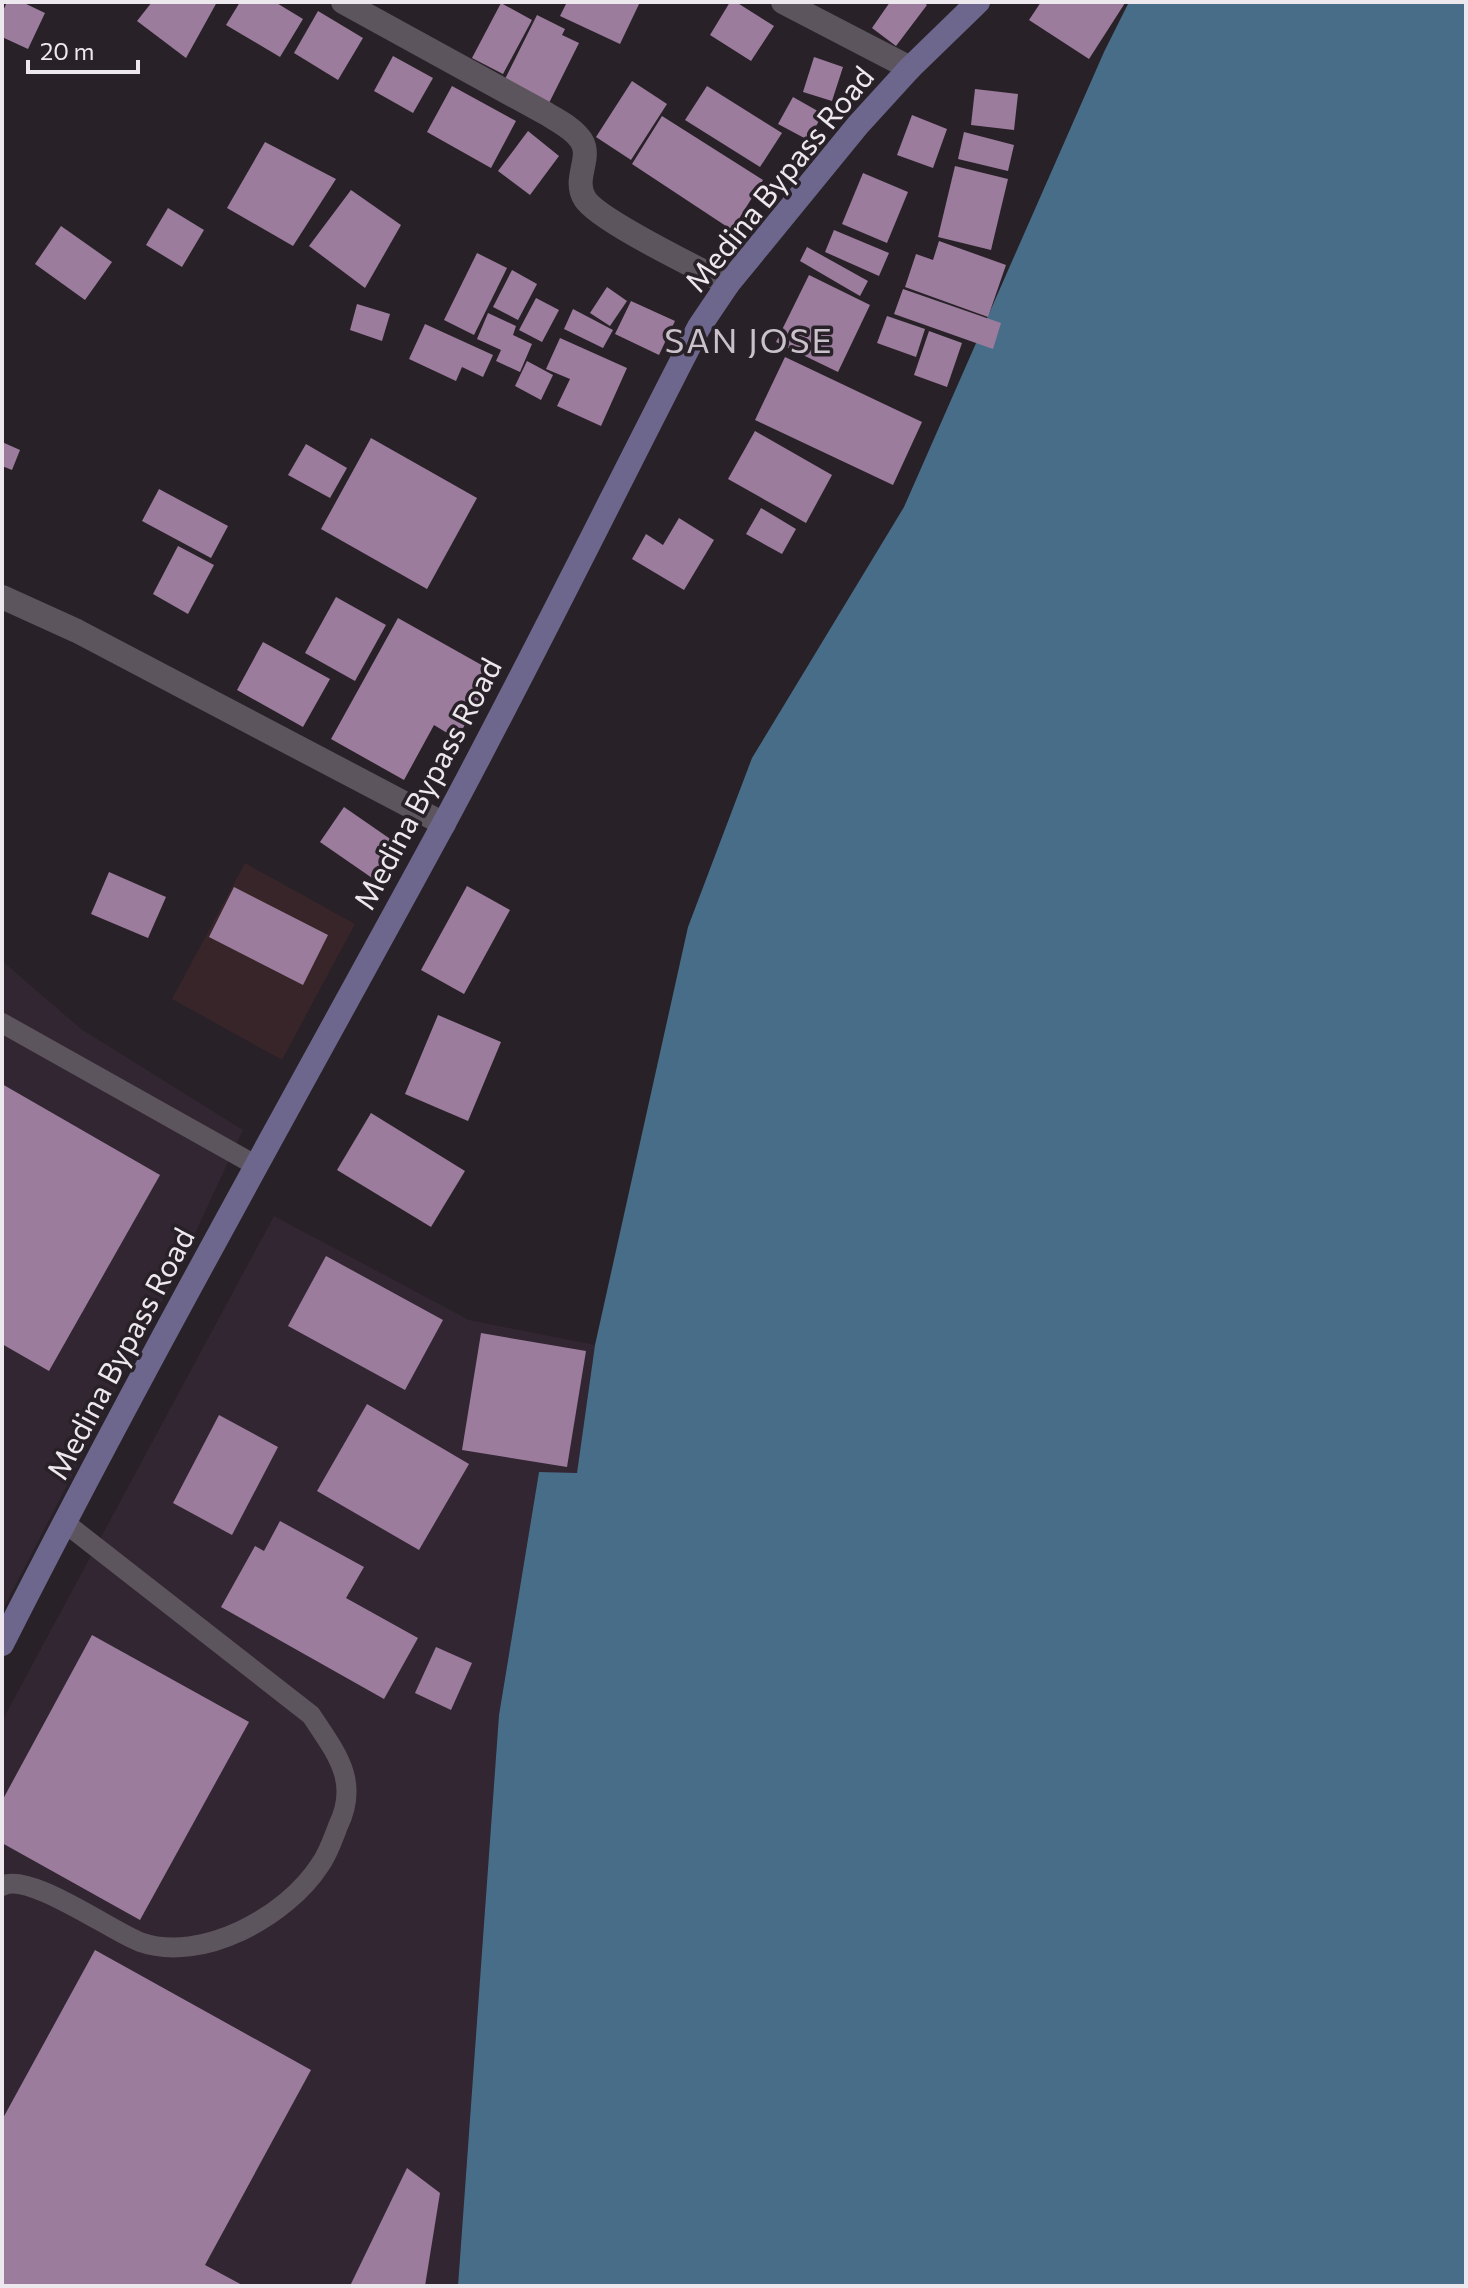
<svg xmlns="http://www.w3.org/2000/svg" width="1468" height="2288" font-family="Commissioner,sans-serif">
  <rect width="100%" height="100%" fill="#282128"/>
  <!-- commercial -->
  <polygon fill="#382529" points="245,863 355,924 282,1060 172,999"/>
  <!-- built -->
  <g fill="#322632">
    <polygon points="2,961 81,1029 243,1130 178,1270 2,1611"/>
    <polygon points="274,1216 469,1320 595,1345 577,1474 539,1472 499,1715 458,2286 2,2286 2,1721"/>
  </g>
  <!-- water -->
  <polygon fill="#486d88" points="1129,2 1466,2 1466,2286 458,2286 499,1715 539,1472 577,1473 595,1345 688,927 752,758 904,507 1104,52"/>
  <!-- building -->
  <g fill="#9c7c9c">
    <polygon points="7,2 22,2 45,13 28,49 2,37 2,13"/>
    <polygon points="152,2 217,2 186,58 137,21"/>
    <polygon points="240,2 275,2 303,19 280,57 226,25"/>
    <polygon points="567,2 640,2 620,44 560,16"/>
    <polygon points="730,2 736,2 774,26 751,61 710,35"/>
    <polygon points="890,2 923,2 927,5 896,46 872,28"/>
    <polygon points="1041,2 1124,2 1125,3 1089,59 1029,20"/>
    <polygon points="501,3 532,20 503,74 472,58"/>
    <polygon points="318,11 363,38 338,80 294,53"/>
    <polygon points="537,15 565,29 562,35 579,43 549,103 504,81"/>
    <polygon points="393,56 433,78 413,113 374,91"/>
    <polygon points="814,57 843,67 832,101 803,92"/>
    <polygon points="632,81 667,104 631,160 596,137"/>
    <polygon points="452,86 516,121 491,168 427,132"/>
    <polygon points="707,86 782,133 760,167 685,120"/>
    <polygon points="975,89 1018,94 1014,130 971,125"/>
    <polygon points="793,97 823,114 808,140 778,124"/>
    <polygon points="912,115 947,129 933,168 897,155"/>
    <polygon points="662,116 763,180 732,230 632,164"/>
    <polygon points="528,131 559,156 530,195 498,171"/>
    <polygon points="964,132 1014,145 1008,171 958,159"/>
    <polygon points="265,142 336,179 293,246 227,208"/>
    <polygon points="955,166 1008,179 991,250 938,237"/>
    <polygon points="863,173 908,192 887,243 842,224"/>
    <polygon points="351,190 401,225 365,288 309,246"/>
    <polygon points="168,208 204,230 182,267 146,245"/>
    <polygon points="61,226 112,262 85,300 35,264"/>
    <polygon points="834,230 889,253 879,276 825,252"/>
    <polygon points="939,241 1006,265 988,317 905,287 916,254 933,260"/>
    <polygon points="807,247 868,281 860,296 800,261"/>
    <polygon points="477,253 507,268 474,335 444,320"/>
    <polygon points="512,270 537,284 518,320 493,307"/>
    <polygon points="809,275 870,305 838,372 776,342"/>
    <polygon points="607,287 627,301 610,326 590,313"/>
    <polygon points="903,289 1001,323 993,349 894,314"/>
    <polygon points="536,298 559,310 542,342 519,330"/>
    <polygon points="631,301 675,321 659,355 615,334"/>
    <polygon points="357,304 390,314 382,341 350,330"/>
    <polygon points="573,309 613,330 603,348 564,329"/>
    <polygon points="488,313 516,326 513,335 532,344 520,372 496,361 501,350 477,339"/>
    <polygon points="887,316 925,329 916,357 877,343"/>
    <polygon points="425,324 493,355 483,377 462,367 456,381 409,359"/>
    <polygon points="929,331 962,343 947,387 914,375"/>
    <polygon points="560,338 627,368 601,426 557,406 570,379 546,369"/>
    <polygon points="785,357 922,422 893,485 755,420"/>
    <polygon points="527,361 553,375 541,400 515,386"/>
    <polygon points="755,431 832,475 806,523 728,479"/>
    <polygon points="371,438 477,498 427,589 321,529"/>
    <polygon points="2,442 20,450 12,470 2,466"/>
    <polygon points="306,444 347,468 330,498 288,475"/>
    <polygon points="159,489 228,526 211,558 142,521"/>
    <polygon points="761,508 796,529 782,554 746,534"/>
    <polygon points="679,518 714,540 684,590 632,559 646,534 663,545"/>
    <polygon points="178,546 214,565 188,614 153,594"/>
    <polygon points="336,597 386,625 355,681 305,653"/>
    <polygon points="398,618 494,672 457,739 434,725 404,780 331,739"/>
    <polygon points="263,642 330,679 303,727 237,690"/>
    <polygon points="344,807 399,845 375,880 320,842"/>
    <polygon points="109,872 166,897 148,938 91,914"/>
    <polygon points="467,886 510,910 464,994 421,970"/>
    <polygon points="234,887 328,935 303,985 209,937"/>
    <polygon points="438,1015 501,1042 468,1121 405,1094"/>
    <polygon points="2,1084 160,1175 49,1371 2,1344"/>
    <polygon points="371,1113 465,1171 431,1227 337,1170"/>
    <polygon points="326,1256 443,1320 405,1390 288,1326"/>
    <polygon points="481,1333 586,1351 567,1467 462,1450"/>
    <polygon points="367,1404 469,1464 419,1550 317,1491"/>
    <polygon points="219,1415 278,1447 232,1535 173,1503"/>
    <polygon points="280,1521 364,1567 346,1598 418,1638 384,1699 221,1607 255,1546 264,1551"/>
    <polygon points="92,1635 249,1722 140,1920 2,1843 2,1801"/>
    <polygon points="436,1647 472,1663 451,1710 415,1693"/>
    <polygon points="95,1950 311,2070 205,2265 244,2286 2,2286 2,2120"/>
    <polygon points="407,2168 440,2193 425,2286 350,2286"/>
  </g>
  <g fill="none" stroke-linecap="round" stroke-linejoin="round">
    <!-- service -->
    <g stroke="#5d555d" stroke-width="20">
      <polyline points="2,1023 255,1165"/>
      <path d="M2 1886C28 1871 111 1931 140 1942 202 1964 287 1916 320 1865 328 1854 333 1839 338 1826 360 1781 336 1753 311 1715L64 1522"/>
    </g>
    <!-- minor -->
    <g stroke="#5d555d" stroke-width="24">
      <path d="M343 2 547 114C558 121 573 128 581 140 593 158 572 179 585 199 599 221 700 269 728 284"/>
      <polyline points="783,2 910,68"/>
      <polyline points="2,597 77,631 444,824"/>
    </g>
    <!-- secondary -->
    <path stroke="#6e678d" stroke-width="24" d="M2 1644C142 1368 294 1099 442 827 531 662 613 494 699 327L728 284 858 125 910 68 978 2"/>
  </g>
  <g text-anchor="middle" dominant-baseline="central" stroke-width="7" stroke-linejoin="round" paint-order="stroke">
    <!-- street labels -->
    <g font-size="30" fill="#ede8ed" stroke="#282128">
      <text transform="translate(778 178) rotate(-51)">Medina Bypass Road</text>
      <text transform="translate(426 783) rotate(-62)">Medina Bypass Road</text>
      <text transform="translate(119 1353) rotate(-62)">Medina Bypass Road</text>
    </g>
    <!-- quarter labels -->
    <g font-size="34" letter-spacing="2" fill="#cac1ca" stroke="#282128">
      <text x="749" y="339">SAN JOSE</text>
    </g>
  </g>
  <!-- border -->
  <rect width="1468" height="2288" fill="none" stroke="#ede8ed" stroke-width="8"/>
  <!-- scale -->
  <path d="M28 60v12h110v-12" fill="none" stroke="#ede8ed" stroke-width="4"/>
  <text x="40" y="60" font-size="24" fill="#ede8ed" stroke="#282128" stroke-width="6" paint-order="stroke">20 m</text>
</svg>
